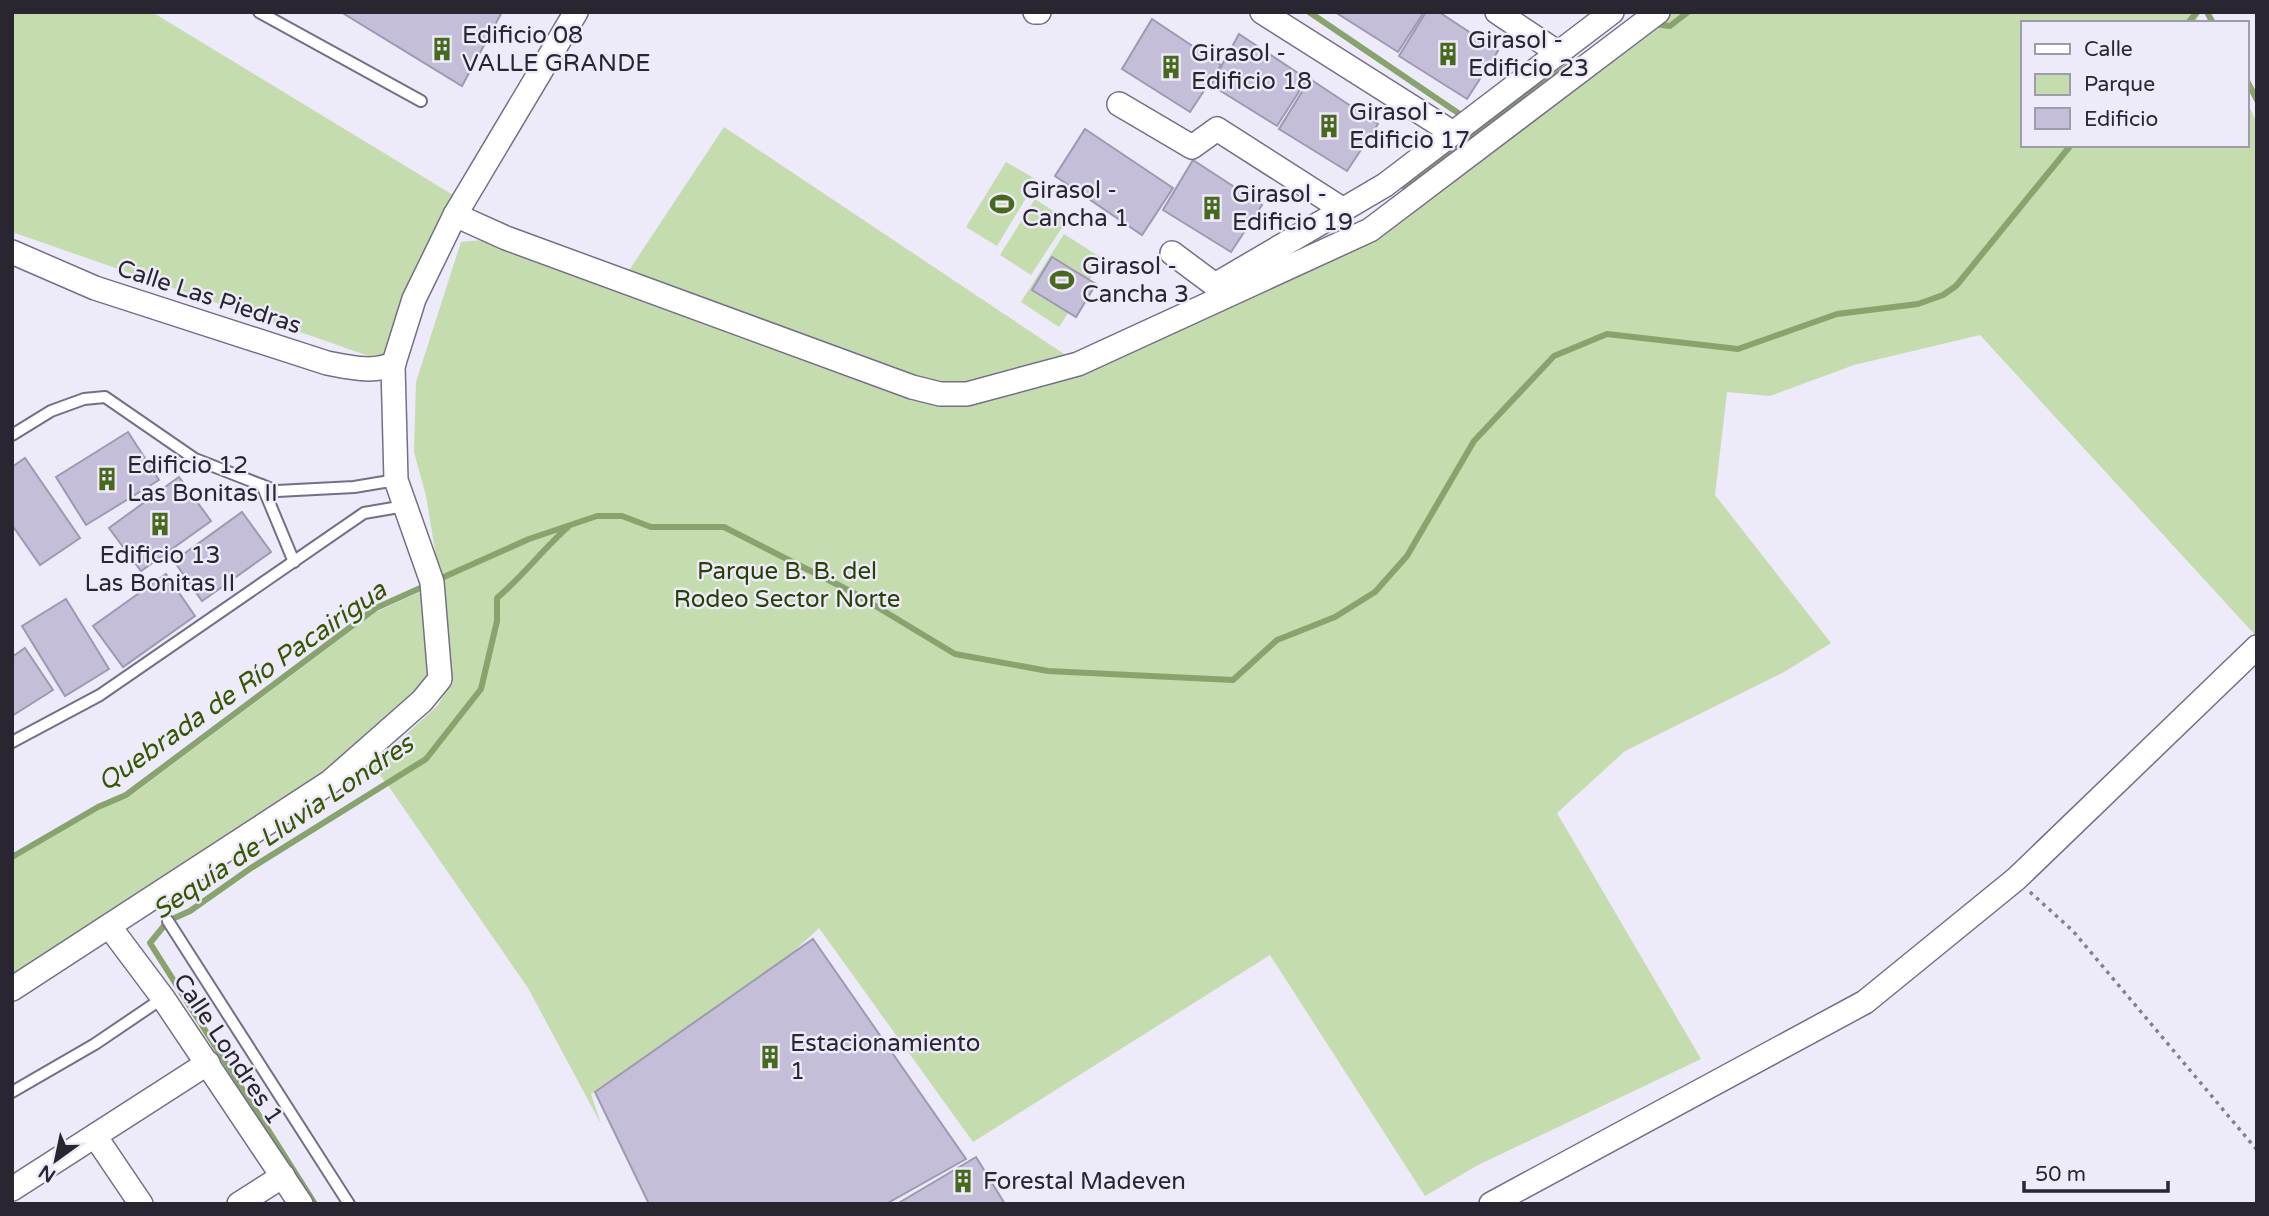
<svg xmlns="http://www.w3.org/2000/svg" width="2269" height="1216" font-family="'Varela Round',sans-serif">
  <rect width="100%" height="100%" fill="#edeafa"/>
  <!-- green -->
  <g fill="#c4dcae">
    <polygon points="12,12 152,12 453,195 386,362 12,232"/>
    <polygon points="1658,12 2201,12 2197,19 2200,23 2022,23 2022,145 2246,145 2246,99 2257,124 2257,637 1980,335 1854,365 1770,396 1727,392 1715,495 1831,643 1784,672 1625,751 1557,813 1701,1059 1478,1165 1425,1196 1270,955 973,1142 819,928 789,956 591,1094 601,1124 528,988 387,784 372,766 438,705 451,682 441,587 426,496 414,452 416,382 461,242 506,238 622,281 724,127 1079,364 1377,215"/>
    <polygon points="1006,162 1037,180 997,246 966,227"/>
    <polygon points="1035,199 1067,220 1031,275 1000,255"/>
    <polygon points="1064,234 1103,259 1059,327 1021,302"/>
    <polygon points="429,588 437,678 372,741 12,986 12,859 102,807 129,797 376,612"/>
  </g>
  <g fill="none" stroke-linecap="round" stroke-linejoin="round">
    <!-- stream -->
    <g stroke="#88a36d" stroke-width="6">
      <polyline points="1309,12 1467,119"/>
      <polyline points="2207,12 2213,23"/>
      <polyline points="2188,23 2197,12"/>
      <polyline points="1654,24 1670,26 1688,12"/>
      <polyline points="2246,79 2257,100"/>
      <polyline points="1403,186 1567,67"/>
      <polyline points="437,580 529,539 597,516 622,516 651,527 724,527 854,593 955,654 1048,671 1233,680 1277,640 1335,617 1375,592 1407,556 1474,441 1554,356 1607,334 1738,349 1837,314 1918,304 1943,295 1956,286 2071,145"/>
      <polyline points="12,857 98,807 126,795 376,608 427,585"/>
      <path d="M315 1204 150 943 168 921 190 911 251 868 426 759 481 689 497 621V598C523 576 543 549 568 527"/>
    </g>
  </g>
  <!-- building -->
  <g fill="#c4bed9" stroke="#9e99b2" stroke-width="2">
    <polygon points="341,12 502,12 462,86"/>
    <polygon points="1335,12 1424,12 1398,52"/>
    <polygon points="1426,12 1439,12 1498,51 1467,99 1399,56"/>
    <polygon points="1152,19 1221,65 1190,112 1122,69"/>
    <polygon points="1239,34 1307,79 1277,126 1211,85"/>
    <polygon points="1310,79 1378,124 1347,171 1279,129"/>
    <polygon points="1085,129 1173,188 1142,235 1055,176"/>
    <polygon points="1193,160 1262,205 1231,252 1163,210"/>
    <polygon points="1052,257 1096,284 1076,317 1032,290"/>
    <polygon points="128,432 159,480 86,525 56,477"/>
    <polygon points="25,458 80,538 40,565 12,525 12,467"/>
    <polygon points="179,477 211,521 141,571 109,528"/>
    <polygon points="242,512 271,552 202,601 174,561"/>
    <polygon points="166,574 195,616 123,667 93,626"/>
    <polygon points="66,599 109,669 65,696 22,626"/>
    <polygon points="25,648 53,690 12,716 12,657"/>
    <polygon points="813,939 966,1159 886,1204 649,1204 595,1092"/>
    <polygon points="976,1157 1005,1204 897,1204"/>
  </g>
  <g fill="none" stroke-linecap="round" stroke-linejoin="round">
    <!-- lane casing -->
    <g stroke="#746f87" stroke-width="14">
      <g id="lane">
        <polyline points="259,12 421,101"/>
        <polyline points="12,435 51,411 84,399 105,397 195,459 277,491 354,487 396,480"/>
        <polyline points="262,485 294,562"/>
        <polyline points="12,742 100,695 364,513 405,506"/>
        <polyline points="168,921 349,1204"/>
        <polyline points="12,1092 95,1044 163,998"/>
      </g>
    </g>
    <!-- street casing -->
    <g stroke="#746f87" stroke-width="26">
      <g id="street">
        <polyline points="1035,12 1039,12"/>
        <polyline points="1262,12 1453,133"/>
        <polyline points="1497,12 1557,52"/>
        <polyline points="1119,104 1192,147 1217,129 1342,209"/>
        <polyline points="455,215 506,238 912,387 940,394 967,394 1078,364 1370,230 1658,12"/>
        <path d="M12 252 95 288 327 363C348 367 375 374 394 363"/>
        <polyline points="1172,253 1215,285 1385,185 1612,12"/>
        <polyline points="109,926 163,998 301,1204"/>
        <polyline points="12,989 330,782 422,701 440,679 432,582 396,480 393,366 414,299 455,215 576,12"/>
        <polyline points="95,1136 141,1204"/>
        <polyline points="12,1189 208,1063"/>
        <polyline points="239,1204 283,1176"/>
        <polyline points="1491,1204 1865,1002 2016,879 2257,647"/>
      </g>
    </g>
    <!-- path -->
    <polyline stroke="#83808d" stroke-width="3.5" stroke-dasharray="3.5 5" stroke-linecap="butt" points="2030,892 2073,931 2257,1150"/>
    <!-- lane -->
    <use href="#lane" stroke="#fff" stroke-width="10"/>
    <!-- street -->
    <use href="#street" stroke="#fff" stroke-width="23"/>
  </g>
  <!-- icons -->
  <defs>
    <g id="building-bare" transform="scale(1.89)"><path d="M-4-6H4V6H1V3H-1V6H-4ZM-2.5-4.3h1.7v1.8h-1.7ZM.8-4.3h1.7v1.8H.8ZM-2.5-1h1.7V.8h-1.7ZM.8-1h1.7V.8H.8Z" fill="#48681e" stroke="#edeafa" stroke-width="2.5" paint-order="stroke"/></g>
    <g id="stadium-bare" transform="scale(1.89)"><path d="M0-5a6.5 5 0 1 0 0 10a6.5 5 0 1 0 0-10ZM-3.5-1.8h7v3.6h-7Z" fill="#48681e" stroke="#edeafa" stroke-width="2.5" paint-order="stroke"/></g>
  </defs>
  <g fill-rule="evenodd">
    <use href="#building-bare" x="442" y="49"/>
    <use href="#building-bare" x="1448" y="54"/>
    <use href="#building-bare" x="1171" y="67"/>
    <use href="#building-bare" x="1329" y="126"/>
    <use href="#stadium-bare" x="1002" y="204"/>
    <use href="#building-bare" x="1212" y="208"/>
    <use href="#stadium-bare" x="1062" y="280"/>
    <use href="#building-bare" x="107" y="479"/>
    <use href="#building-bare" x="160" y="524"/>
    <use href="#building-bare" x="770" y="1057"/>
    <use href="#building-bare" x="963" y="1181"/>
  </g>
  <g text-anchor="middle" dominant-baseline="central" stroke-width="5" stroke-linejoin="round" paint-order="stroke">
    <!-- poi labels -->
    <g font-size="24" fill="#292631" stroke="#edeafa" text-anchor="start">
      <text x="462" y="35">Edificio 08<tspan x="462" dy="28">VALLE GRANDE</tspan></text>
      <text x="1468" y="40">Girasol -<tspan x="1468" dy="28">Edificio 23</tspan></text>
      <text x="1191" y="53">Girasol -<tspan x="1191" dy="28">Edificio 18</tspan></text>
      <text x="1349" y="112">Girasol -<tspan x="1349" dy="28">Edificio 17</tspan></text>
      <text x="1022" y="190">Girasol -<tspan x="1022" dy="28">Cancha 1</tspan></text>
      <text x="1232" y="194">Girasol -<tspan x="1232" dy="28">Edificio 19</tspan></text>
      <text x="1082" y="266">Girasol -<tspan x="1082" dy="28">Cancha 3</tspan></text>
      <text x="127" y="465">Edificio 12<tspan x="127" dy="28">Las Bonitas II</tspan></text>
      <text x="160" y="555" text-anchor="middle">Edificio 13<tspan x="160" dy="28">Las Bonitas II</tspan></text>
      <text x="790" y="1043">Estacionamiento<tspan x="790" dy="28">1</tspan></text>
      <text x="983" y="1181">Forestal Madeven</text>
    </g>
    <!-- street labels -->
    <g font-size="24" fill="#292631" stroke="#edeafa">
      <text transform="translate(209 297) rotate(18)">Calle Las Piedras</text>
      <text transform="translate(228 1049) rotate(56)">Calle Londres 1</text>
    </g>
    <!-- park labels -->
    <g font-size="24" fill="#284002" stroke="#edeafa">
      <text x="787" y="571">Parque B. B. del<tspan x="787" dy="28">Rodeo Sector Norte</tspan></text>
    </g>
    <!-- water labels -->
    <g font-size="26" font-style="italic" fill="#365600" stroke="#edeafa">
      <text transform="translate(242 686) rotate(-35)">Quebrada de Río Pacairigua</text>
      <text transform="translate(283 827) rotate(-34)">Sequía de Lluvia Londres</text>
    </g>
  </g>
  <!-- border -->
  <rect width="2269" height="1216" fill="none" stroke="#292631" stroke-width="28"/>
  <!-- legend -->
  <rect x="2021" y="21" width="228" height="126" fill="#edeafa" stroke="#9f9caa" stroke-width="2"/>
  <rect x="2035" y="44" width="35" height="10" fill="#ffffff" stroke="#9f9caa" stroke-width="2"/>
  <text x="2084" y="56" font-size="21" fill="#292631">Calle</text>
  <rect x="2035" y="74" width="35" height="21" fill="#c4dcae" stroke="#9f9caa" stroke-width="2"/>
  <text x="2084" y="91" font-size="21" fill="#292631">Parque</text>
  <rect x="2035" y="108" width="35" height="21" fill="#c4bed9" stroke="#9f9caa" stroke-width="2"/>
  <text x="2084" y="126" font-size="21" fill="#292631">Edificio</text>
  <!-- north arrow -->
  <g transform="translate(56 1160) rotate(213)" stroke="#edeafa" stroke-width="5" paint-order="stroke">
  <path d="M0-5L12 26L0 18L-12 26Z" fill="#292631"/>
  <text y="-10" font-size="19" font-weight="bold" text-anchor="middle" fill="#292631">N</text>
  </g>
  <!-- scale -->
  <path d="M2024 1181v10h144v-10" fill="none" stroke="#292631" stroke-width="3.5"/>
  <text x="2035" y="1181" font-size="21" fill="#292631" stroke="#edeafa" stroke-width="5" paint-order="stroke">50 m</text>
</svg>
